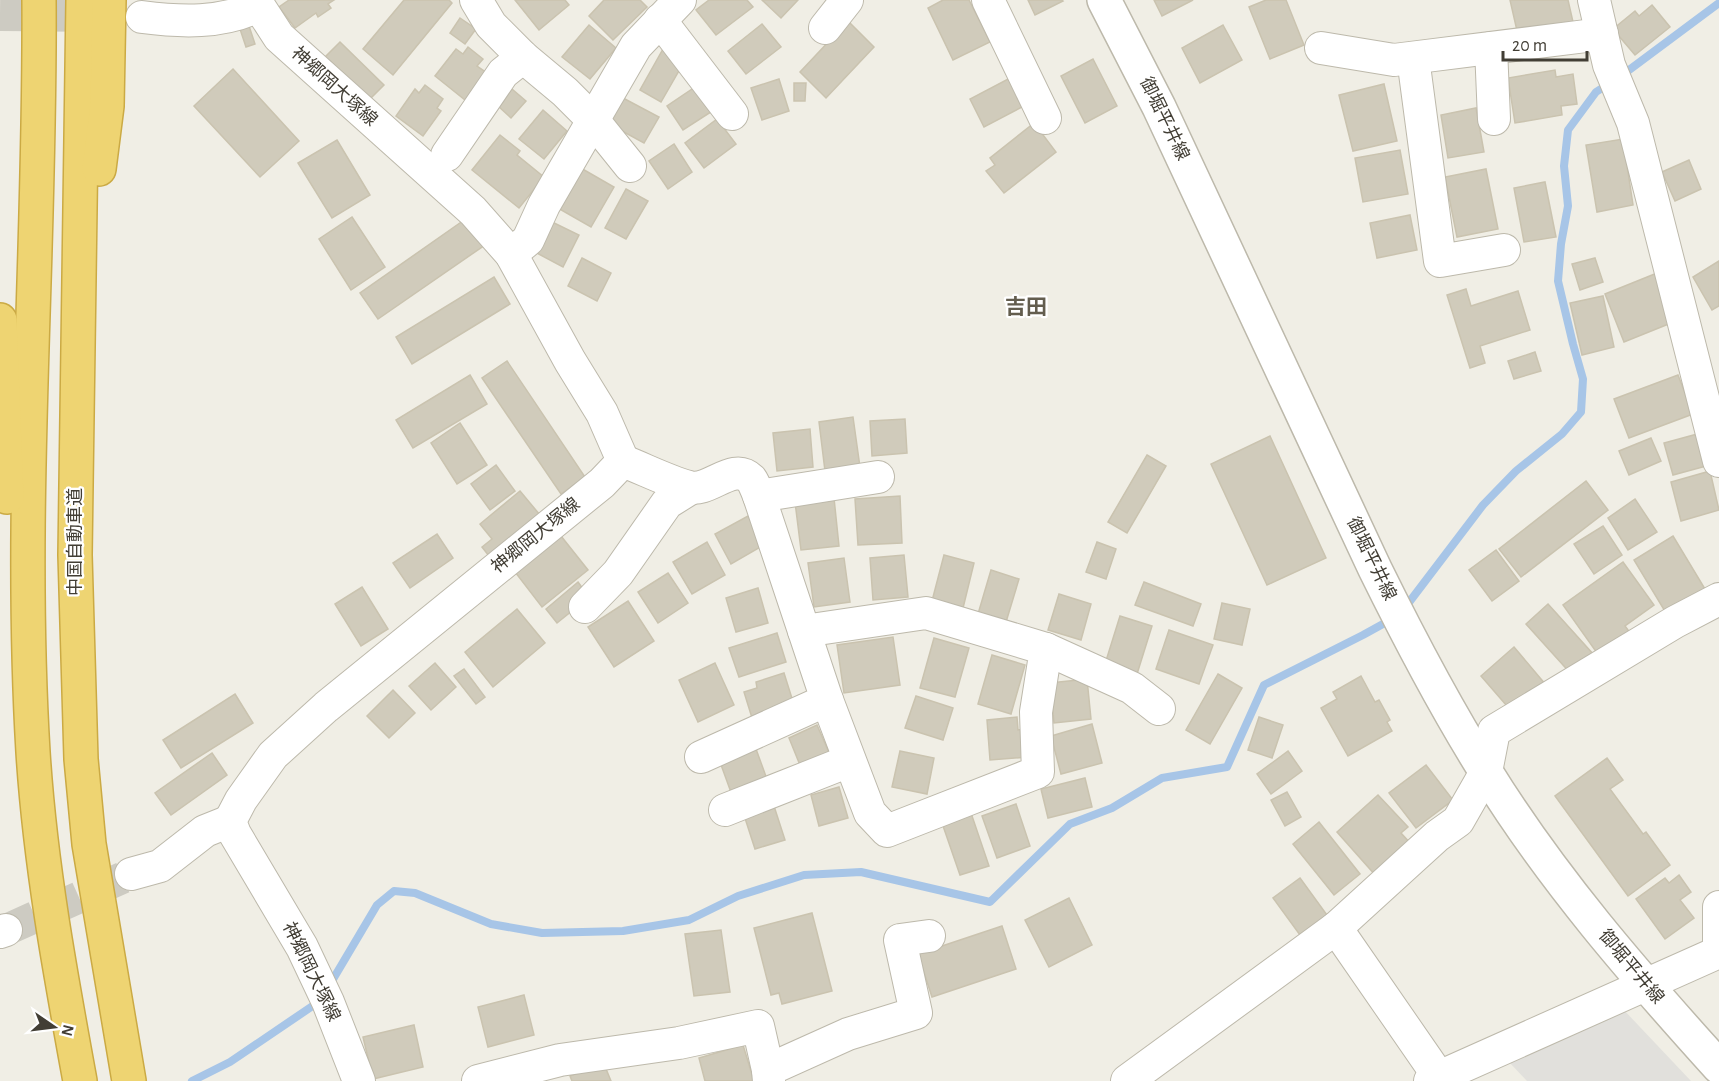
<svg xmlns="http://www.w3.org/2000/svg" width="1719" height="1081" font-family="'Alegreya Sans','Noto Sans JP',sans-serif">
  <rect width="100%" height="100%" fill="#f0eee5"/>
  <!-- parking -->
  <polygon fill="#e1e0dc" points="1622,1008 1691,1081 1527,1081 1509,1062"/>
  <g fill="none" stroke-linecap="round" stroke-linejoin="round">
    <!-- stream -->
    <g stroke="#a7c5e7" stroke-width="8">
      <polyline points="1621,76 1719,3"/>
      <polyline points="1404,609 1483,505 1516,471 1562,434 1581,412 1583,379 1573,344 1558,281 1561,244 1568,206 1564,166 1568,130 1596,92 1610,83"/>
      <polyline points="329,986 377,905 394,891 415,893 491,924 542,933 623,931 689,920 738,896 804,875 861,872 990,902 1070,824 1112,808 1162,778 1227,767 1264,685 1363,635 1392,619"/>
      <polyline points="192,1081 230,1062 314,1005 319,998"/>
    </g>
  </g>
  <!-- building -->
  <g fill="#d0cbbb" stroke="#cac3af" stroke-width="1.5">
    <polygon points="289,0 334,0 328,4 331,8 318,17 316,13 295,28 279,7"/>
    <polygon points="404,0 449,0 452,3 393,75 363,49"/>
    <polygon points="515,0 565,0 569,5 539,30"/>
    <polygon points="604,0 640,0 647,7 613,40 589,16"/>
    <polygon points="709,0 747,0 753,7 716,35 696,10"/>
    <polygon points="762,0 798,0 781,18"/>
    <polygon points="943,0 969,0 990,42 953,60 928,8"/>
    <polygon points="1028,0 1062,0 1063,1 1035,15"/>
    <polygon points="1154,0 1193,0 1162,16"/>
    <polygon points="1266,0 1286,0 1304,45 1270,59 1249,7"/>
    <polygon points="1510,0 1568,0 1573,22 1518,35"/>
    <polygon points="1652,5 1670,27 1635,55 1613,29 1635,11 1639,16"/>
    <polygon points="460,18 476,29 465,44 450,33"/>
    <polygon points="848,21 874,47 826,98 800,72"/>
    <polygon points="248,23 255,44 246,47 239,26"/>
    <polygon points="762,24 781,47 746,74 728,51"/>
    <polygon points="589,25 616,48 590,79 562,57"/>
    <polygon points="1223,25 1242,60 1200,83 1182,48"/>
    <polygon points="340,42 384,85 367,102 323,59"/>
    <polygon points="468,47 483,59 477,66 487,73 465,100 435,76 456,49 463,54"/>
    <polygon points="663,49 684,62 661,102 640,90"/>
    <polygon points="1093,59 1117,106 1085,123 1061,76"/>
    <polygon points="233,69 299,141 260,177 194,106"/>
    <polygon points="1555,70 1556,77 1573,74 1577,104 1561,106 1562,115 1515,123 1508,78"/>
    <polygon points="1010,78 1024,106 984,127 970,99"/>
    <polygon points="779,79 789,111 762,120 751,88"/>
    <polygon points="794,83 806,83 805,101 794,101"/>
    <polygon points="1384,84 1397,141 1353,151 1339,95"/>
    <polygon points="425,85 443,99 437,108 441,111 423,136 396,116 415,89 419,93"/>
    <polygon points="698,85 714,110 683,130 667,106"/>
    <polygon points="512,89 526,101 511,118 498,106"/>
    <polygon points="623,98 659,117 644,143 609,124"/>
    <polygon points="1476,108 1484,152 1448,158 1441,115"/>
    <polygon points="543,110 567,131 544,159 519,139"/>
    <polygon points="717,119 736,144 704,168 685,143"/>
    <polygon points="1034,123 1056,152 1004,193 986,171 995,165 990,158"/>
    <polygon points="500,135 520,151 517,155 544,177 519,208 472,170"/>
    <polygon points="1623,139 1633,205 1597,212 1586,145"/>
    <polygon points="337,140 370,195 332,218 298,163"/>
    <polygon points="674,144 692,172 668,189 649,161"/>
    <polygon points="1400,150 1408,194 1363,202 1355,158"/>
    <polygon points="1689,160 1701,189 1675,201 1662,172"/>
    <polygon points="579,167 614,187 591,227 556,207"/>
    <polygon points="1486,169 1498,229 1457,237 1445,177"/>
    <polygon points="1545,182 1556,237 1524,242 1514,188"/>
    <polygon points="626,189 648,201 626,239 605,228"/>
    <polygon points="1410,215 1417,250 1377,258 1370,223"/>
    <polygon points="352,217 385,267 351,290 319,239"/>
    <polygon points="467,218 485,245 378,319 360,293"/>
    <polygon points="548,220 579,235 563,267 533,251"/>
    <polygon points="582,258 611,273 597,301 568,286"/>
    <polygon points="1595,258 1603,282 1580,290 1572,264"/>
    <polygon points="1719,261 1719,306 1712,310 1693,277"/>
    <polygon points="1657,273 1676,321 1624,342 1605,294"/>
    <polygon points="494,277 510,304 412,364 396,337"/>
    <polygon points="1466,289 1471,306 1518,291 1530,330 1480,346 1485,363 1470,368 1447,295"/>
    <polygon points="1603,296 1614,347 1582,355 1570,303"/>
    <polygon points="1535,352 1541,371 1514,379 1508,361"/>
    <polygon points="507,361 585,477 561,494 482,378"/>
    <polygon points="470,375 487,404 413,448 396,420"/>
    <polygon points="1678,375 1693,414 1629,438 1614,399"/>
    <polygon points="853,417 860,467 825,471 819,422"/>
    <polygon points="905,419 907,453 872,456 870,421"/>
    <polygon points="460,423 487,465 457,484 431,443"/>
    <polygon points="810,429 813,467 777,471 773,433"/>
    <polygon points="1701,433 1710,465 1673,475 1664,443"/>
    <polygon points="1270,436 1326,558 1267,585 1211,464"/>
    <polygon points="1651,438 1661,461 1629,475 1619,451"/>
    <polygon points="1147,455 1166,466 1127,533 1108,522"/>
    <polygon points="496,465 515,491 490,510 471,484"/>
    <polygon points="1710,471 1719,510 1681,521 1671,482"/>
    <polygon points="1586,481 1608,510 1521,577 1499,549"/>
    <polygon points="520,491 540,515 489,556 482,547 492,539 480,524"/>
    <polygon points="900,496 902,543 858,545 855,499"/>
    <polygon points="834,498 839,546 801,550 795,502"/>
    <polygon points="1635,499 1657,532 1628,550 1608,518"/>
    <polygon points="748,516 764,545 731,564 715,534"/>
    <polygon points="1603,526 1622,555 1594,574 1574,544"/>
    <polygon points="437,534 453,558 410,588 393,563"/>
    <polygon points="561,536 588,570 542,607 515,572"/>
    <polygon points="1673,536 1705,589 1666,613 1634,560"/>
    <polygon points="707,542 725,575 692,594 673,562"/>
    <polygon points="1097,542 1116,549 1106,579 1086,572"/>
    <polygon points="1496,550 1519,581 1492,601 1469,570"/>
    <polygon points="904,555 908,597 873,600 870,558"/>
    <polygon points="944,555 974,563 963,608 932,601"/>
    <polygon points="844,558 850,602 814,607 808,563"/>
    <polygon points="1623,562 1654,605 1625,626 1634,638 1602,660 1563,605"/>
    <polygon points="991,570 1019,579 1006,622 978,614"/>
    <polygon points="668,573 688,603 658,623 638,592"/>
    <polygon points="578,582 589,597 557,623 546,609"/>
    <polygon points="1144,582 1201,604 1193,626 1135,605"/>
    <polygon points="362,587 388,629 361,646 335,604"/>
    <polygon points="758,588 768,623 736,632 726,598"/>
    <polygon points="1059,594 1091,604 1081,640 1048,630"/>
    <polygon points="628,601 654,641 614,667 588,627"/>
    <polygon points="1222,603 1250,609 1242,645 1214,639"/>
    <polygon points="1548,604 1594,655 1572,675 1526,624"/>
    <polygon points="517,609 545,643 493,687 465,652"/>
    <polygon points="1120,616 1152,626 1137,674 1105,664"/>
    <polygon points="1169,630 1213,645 1199,684 1156,669"/>
    <polygon points="777,633 786,662 739,677 729,648"/>
    <polygon points="893,637 900,685 844,693 837,645"/>
    <polygon points="934,638 969,648 955,697 920,688"/>
    <polygon points="1514,647 1546,685 1513,713 1481,676"/>
    <polygon points="992,655 1025,665 1011,714 978,704"/>
    <polygon points="435,663 456,687 431,710 409,686"/>
    <polygon points="715,663 734,705 698,722 679,680"/>
    <polygon points="464,669 485,697 476,704 454,676"/>
    <polygon points="784,673 795,708 753,721 744,692 757,688 756,682"/>
    <polygon points="1218,674 1242,688 1210,744 1186,730"/>
    <polygon points="1361,676 1375,702 1379,700 1390,720 1387,722 1392,731 1348,756 1321,708 1337,699 1333,692"/>
    <polygon points="1087,679 1091,719 1054,723 1050,683"/>
    <polygon points="393,690 415,713 389,738 367,716"/>
    <polygon points="235,694 253,723 181,768 163,740"/>
    <polygon points="916,696 953,708 943,740 905,728"/>
    <polygon points="1017,717 1018,730 1025,729 1028,757 990,760 987,720"/>
    <polygon points="1259,717 1283,725 1272,758 1248,750"/>
    <polygon points="1092,724 1102,763 1061,774 1051,736"/>
    <polygon points="817,725 831,757 802,770 789,738"/>
    <polygon points="756,749 768,782 732,795 720,762"/>
    <polygon points="900,751 934,758 927,794 892,787"/>
    <polygon points="1288,751 1302,771 1271,794 1257,774"/>
    <polygon points="212,753 227,775 171,815 155,793"/>
    <polygon points="1607,758 1623,780 1610,789 1643,834 1646,832 1670,865 1628,896 1555,796"/>
    <polygon points="1426,765 1453,800 1416,828 1389,793"/>
    <polygon points="1085,778 1092,807 1048,818 1041,789"/>
    <polygon points="839,787 848,818 819,826 811,795"/>
    <polygon points="1287,792 1301,817 1285,826 1271,800"/>
    <polygon points="1378,795 1408,827 1401,833 1411,844 1376,876 1337,832"/>
    <polygon points="773,803 785,840 755,849 743,812"/>
    <polygon points="1016,804 1030,846 997,858 982,816"/>
    <polygon points="971,813 989,866 960,875 942,823"/>
    <polygon points="1319,822 1360,874 1334,895 1293,844"/>
    <polygon points="1679,875 1691,892 1680,900 1694,918 1665,939 1636,899 1665,878 1669,883"/>
    <polygon points="1300,878 1327,915 1300,935 1273,898"/>
    <polygon points="1069,898 1092,945 1049,967 1025,920"/>
    <polygon points="812,913 832,991 782,1004 779,993 771,995 754,928"/>
    <polygon points="1002,926 1016,969 932,997 918,954"/>
    <polygon points="721,930 730,992 694,996 685,934"/>
    <polygon points="524,995 534,1035 488,1047 478,1007"/>
    <polygon points="414,1025 423,1067 373,1079 363,1037"/>
    <polygon points="743,1045 754,1081 705,1081 699,1058"/>
    <polygon points="604,1064 611,1081 572,1081 570,1076"/>
  </g>
  <g fill="none" stroke-linecap="round" stroke-linejoin="round">
    <!-- minor-tunnel -->
    <g stroke="#cdcbc2" stroke-width="32" stroke-dasharray="32 16" stroke-linecap="butt">
      <polyline points="0,15 108,16"/>
      <polyline points="6,930 131,874"/>
    </g>
    <!-- minor casing -->
    <g stroke="#bdb9ab" stroke-width="34">
      <g id="minor">
        <polyline points="255,0 279,37 473,211 511,254 570,361 602,413 623,461"/>
        <polyline points="476,0 491,25 523,57 565,92 593,120 630,166"/>
        <polyline points="988,0 1045,118"/>
        <polyline points="1594,0 1609,65 1633,123 1719,461"/>
        <path d="M142 17C180 22 222 24 258 6"/>
        <polyline points="660,20 732,114"/>
        <polyline points="825,28 847,0"/>
        <polyline points="1321,48 1394,60 1602,34"/>
        <polyline points="1491,48 1494,119"/>
        <polyline points="1413,58 1440,261 1504,250"/>
        <polyline points="447,155 503,73 523,57"/>
        <polyline points="511,254 528,240 544,205 636,46 680,0"/>
        <path d="M623 461C644 469 667 481 689 487 709 493 733 461 751 479 754 483 757 491 759 496L827 700 701 757"/>
        <polyline points="759,496 878,477"/>
        <polyline points="585,607 618,573 667,503 691,488"/>
        <polyline points="804,631 926,613 1046,649 1036,712 1038,772 887,831 870,813 827,700"/>
        <polyline points="1046,649 1132,688 1159,709"/>
        <polyline points="725,810 849,761"/>
        <polyline points="131,874 160,866 205,831 230,821"/>
        <polyline points="1719,907 1719,941"/>
        <polyline points="1336,928 1439,1077"/>
        <polyline points="0,932 6,930"/>
        <polyline points="359,1081 328,1002 302,947 235,834 230,821 241,800 273,755 326,707 602,483 623,461"/>
        <polyline points="478,1081 560,1060 679,1043 758,1026 768,1070"/>
        <polyline points="769,1081 768,1070 848,1034 916,1013 900,940 929,936"/>
        <polyline points="1127,1081 1336,928 1437,836 1458,821 1486,772 1494,731 1675,622 1719,599"/>
        <polyline points="1430,1081 1719,952"/>
      </g>
    </g>
    <!-- tertiary casing -->
    <g stroke="#bdb9ab" stroke-width="36">
      <path id="tertiary" d="M1104 0 1159 107 1375 569C1409 638 1445 707 1486 772 1552 879 1635 974 1719 1067"/>
    </g>
    <!-- motorway casing -->
    <g stroke="#cbaa44" stroke-width="36">
      <g id="motorway">
        <path d="M39 0C41 251 18 501 33 752 40 863 60 972 80 1081"/>
        <polyline points="83,0 75,555 81,759 89,844 129,1081"/>
        <polyline points="99,169 107,106 109,0"/>
        <polyline points="0,320 7,497"/>
      </g>
    </g>
    <!-- minor -->
    <use href="#minor" stroke="#fff" stroke-width="32"/>
    <!-- tertiary -->
    <use href="#tertiary" stroke="#fff" stroke-width="33"/>
    <!-- motorway -->
    <use href="#motorway" stroke="#eed472" stroke-width="33"/>
  </g>
  <g text-anchor="middle" dominant-baseline="central" stroke-width="4.5" stroke-linejoin="round" paint-order="stroke">
    <!-- street labels -->
    <g font-size="18" fill="#423e35" stroke="#fff">
      <text transform="translate(334 87) rotate(42)">神郷岡大塚線</text>
      <text transform="translate(1164 119) rotate(64)">御堀平井線</text>
      <text transform="translate(536 536) rotate(-39)">神郷岡大塚線</text>
      <text transform="translate(76 542) rotate(-90)">中国自動車道</text>
      <text transform="translate(1371 559) rotate(64)">御堀平井線</text>
      <text transform="translate(1631 967) rotate(50)">御堀平井線</text>
      <text transform="translate(311 972) rotate(64)">神郷岡大塚線</text>
    </g>
    <!-- quarter labels -->
    <g font-size="21" font-weight="bold" fill="#635d4e" stroke="#fff">
      <text x="1026" y="307">吉田</text>
    </g>
  </g>
  <!-- north arrow -->
  <g transform="translate(54 1027) rotate(104)" stroke="#ffffff" stroke-width="4.5" paint-order="stroke">
  <path d="M0-4.5L10 22L0 15L-10 22Z" fill="#423e35"/>
  <text y="-9" font-size="16" font-weight="bold" text-anchor="middle" fill="#423e35">N</text>
  </g>
  <!-- scale -->
  <path d="M1503 51v9h84v-9" fill="none" stroke="#423e35" stroke-width="3"/>
  <text x="1512" y="51" font-size="18" fill="#423e35" stroke="#ffffff" stroke-width="4.5" paint-order="stroke">20 m</text>
</svg>
